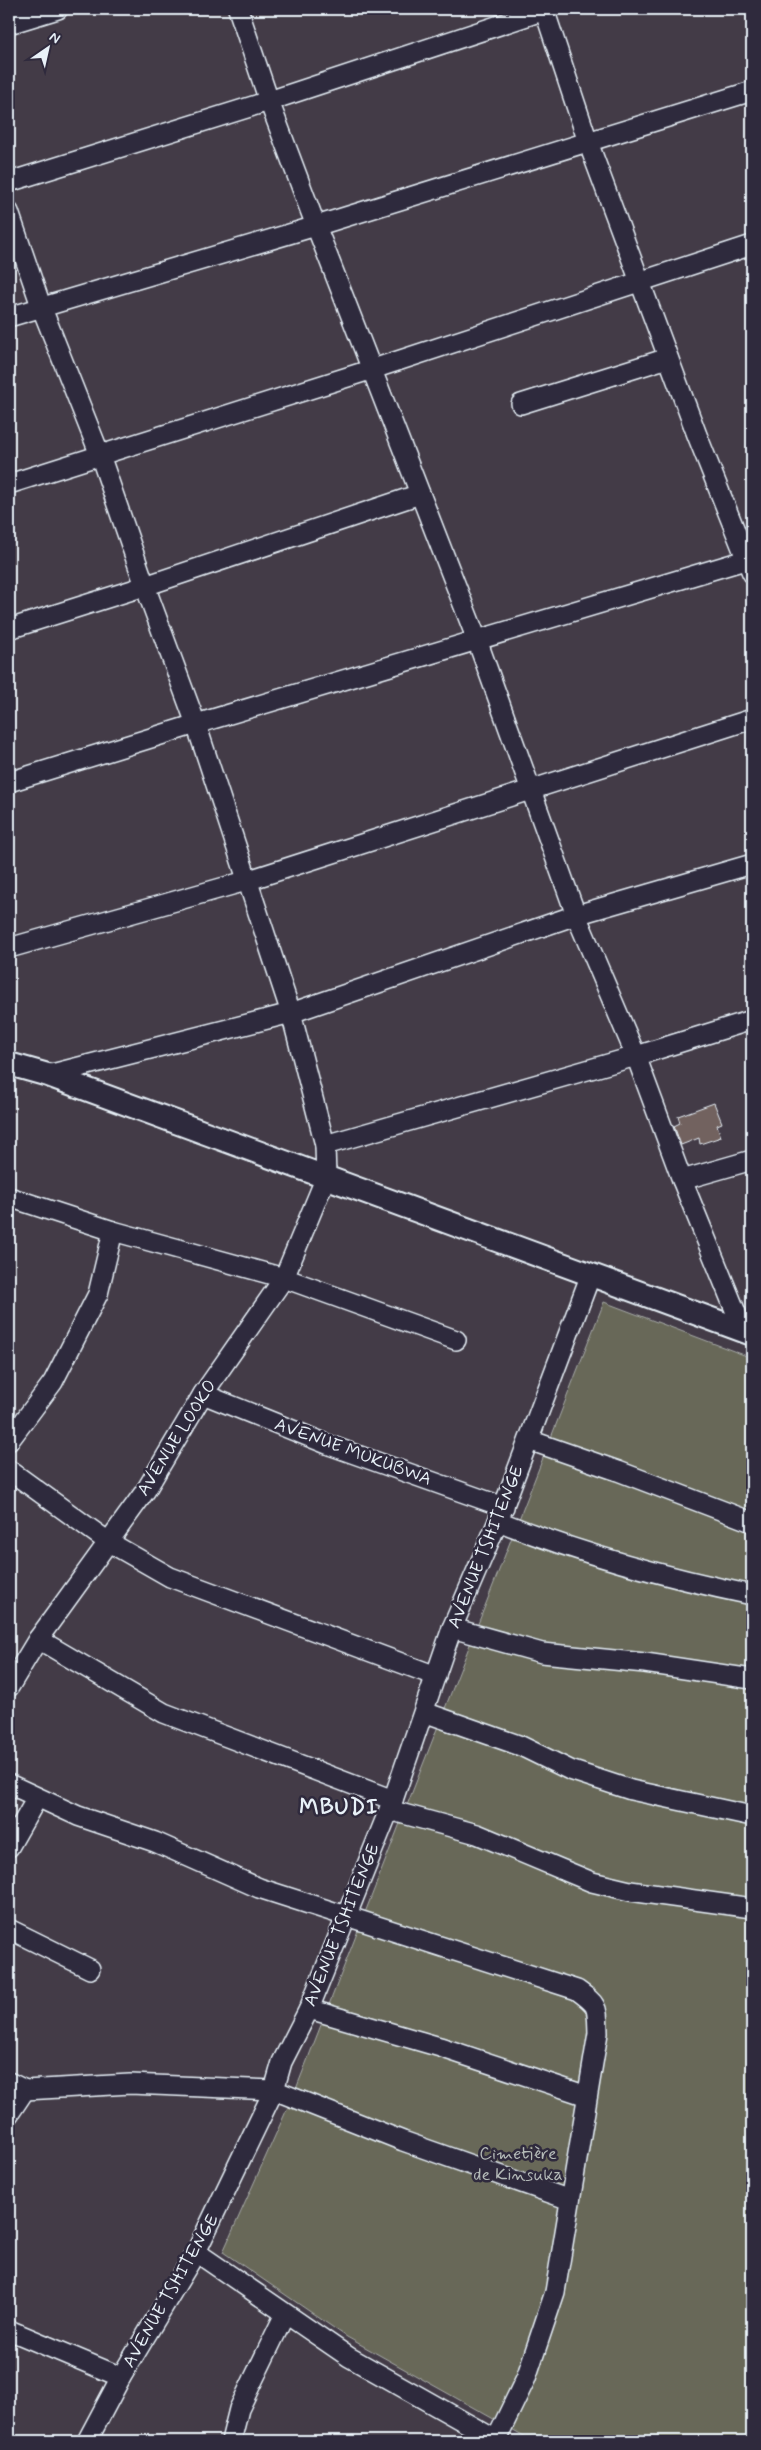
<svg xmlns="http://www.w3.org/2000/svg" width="761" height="2450" font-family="Mynerve,sans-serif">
  <rect width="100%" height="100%" fill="#433b47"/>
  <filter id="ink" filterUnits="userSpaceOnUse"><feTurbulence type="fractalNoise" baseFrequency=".02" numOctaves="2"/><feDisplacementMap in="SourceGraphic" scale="10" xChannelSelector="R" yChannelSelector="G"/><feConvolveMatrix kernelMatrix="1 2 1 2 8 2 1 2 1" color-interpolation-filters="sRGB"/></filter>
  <g filter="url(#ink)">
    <!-- green -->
    <polygon fill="#676759" stroke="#a8aca8" points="604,1302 752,1358 752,2441 533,2441 347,2337 223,2252 296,2089"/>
    <!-- building -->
    <polygon fill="#72625f" stroke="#e8f1f8" points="714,1103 722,1123 717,1125 721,1137 700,1144 699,1138 681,1145 674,1126 680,1123 678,1116"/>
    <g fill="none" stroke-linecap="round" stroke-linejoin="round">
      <!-- minor casing -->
      <g stroke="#e8f1f8" stroke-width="22">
        <g id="minor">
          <polyline points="238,9 269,101 316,226 477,640 576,915 636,1056 682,1180 744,1332"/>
          <polyline points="544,9 588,142 697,435 752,573"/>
          <polyline points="9,24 58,9"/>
          <polyline points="9,182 269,101 548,9"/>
          <polyline points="9,212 41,306 100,455 145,586 196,724 291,1013 325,1145 326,1177 284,1278 203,1394 146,1490 38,1639 9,1687"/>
          <polyline points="9,317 316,226 752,91"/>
          <polyline points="521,404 668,358"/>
          <polyline points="9,484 373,369 752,245"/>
          <polyline points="9,629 145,586 420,494"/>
          <polyline points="9,782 196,724 752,558"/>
          <polyline points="9,948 246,881 752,719"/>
          <polyline points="48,1075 291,1013 576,915 752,864"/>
          <polyline points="325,1145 636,1056 752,1020"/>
          <polyline points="682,1180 752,1160"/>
          <polyline points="9,1197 113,1231 284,1278 456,1340"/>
          <polyline points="203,1394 332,1446 504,1507"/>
          <polyline points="529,1440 618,1471 752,1522"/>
          <polyline points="9,1441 53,1382 98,1294 113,1231"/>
          <polyline points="9,1470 107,1541 170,1577 436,1676"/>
          <path d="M498 1521C581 1554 665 1577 752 1595"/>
          <polyline points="452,1628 542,1653 645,1663 752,1679"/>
          <polyline points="38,1639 164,1713 393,1800"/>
          <polyline points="424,1712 521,1746 570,1770 631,1790 752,1816"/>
          <path d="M9 1784 78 1816 155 1842 259 1888 577 1990C599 2006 597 2006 598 2033L555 2292 526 2378 496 2440"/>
          <polyline points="389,1810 477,1834 592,1882 630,1891 752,1908"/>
          <polyline points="9,1847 37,1798"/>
          <polyline points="9,1929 90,1969"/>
          <polyline points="309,2009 440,2047 587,2096"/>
          <polyline points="9,2082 25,2090 130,2084 274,2090 403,2141 570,2200"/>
          <polyline points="9,2114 25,2090"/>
          <polyline points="196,2252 349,2357 498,2441"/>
          <polyline points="9,2330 121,2377"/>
          <polyline points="87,2441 121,2377 196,2252 274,2090 282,2062 309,2009 393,1800 452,1628 498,1521 591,1274"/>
          <polyline points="231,2441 239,2409 285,2314"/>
        </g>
      </g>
      <!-- tertiary casing -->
      <g stroke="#e8f1f8" stroke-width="26">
        <polyline id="tertiary" points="9,1064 48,1075 752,1334"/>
      </g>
      <!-- minor -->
      <use href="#minor" stroke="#2f2a3d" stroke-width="19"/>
      <!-- tertiary -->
      <use href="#tertiary" stroke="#2f2a3d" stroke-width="22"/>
    </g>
  </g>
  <g text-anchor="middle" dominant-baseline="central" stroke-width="5" stroke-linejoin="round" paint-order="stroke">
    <!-- street labels -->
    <g font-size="18" fill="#e8f1f8" stroke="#2f2a3d">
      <text transform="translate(177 1438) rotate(-58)">AVENUE LOOKO</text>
      <text transform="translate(353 1452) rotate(20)">AVENUE MUKUBWA</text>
      <text transform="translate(486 1547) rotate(-68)">AVENUE TSHITENGE</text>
      <text transform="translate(342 1925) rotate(-68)">AVENUE TSHITENGE</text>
      <text transform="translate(171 2291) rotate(-60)">AVENUE TSHITENGE</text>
    </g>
    <!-- park labels -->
    <g font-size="18" fill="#b4bab8" stroke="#2f2a3d">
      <text x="518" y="2154">Cimetière<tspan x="518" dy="21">de Kinsuka</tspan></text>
    </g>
    <!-- district labels -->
    <g font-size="22" font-weight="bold" letter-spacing="1" fill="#e8f1f8" stroke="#2f2a3d">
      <text x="339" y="1808">MBUDI</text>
    </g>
  </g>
  <!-- margin -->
  <rect width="761" height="2450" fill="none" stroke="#2f2a3d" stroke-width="30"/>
  <rect x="15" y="15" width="731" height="2420" fill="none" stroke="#e8f1f8" stroke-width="2" filter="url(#ink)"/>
  <!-- north arrow -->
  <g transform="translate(48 48) rotate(34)" stroke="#2f2a3d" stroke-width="4" paint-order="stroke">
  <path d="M0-4L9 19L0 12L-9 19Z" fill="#e8f1f8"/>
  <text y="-8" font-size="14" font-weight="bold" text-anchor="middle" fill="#e8f1f8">N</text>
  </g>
</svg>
